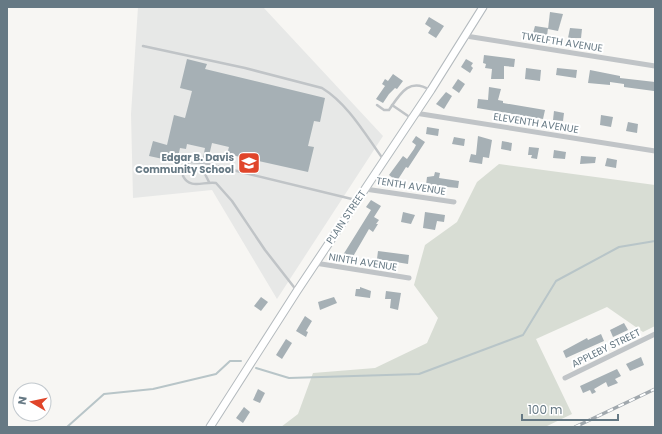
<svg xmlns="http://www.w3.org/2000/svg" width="662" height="434" font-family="Poppins,sans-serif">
  <rect width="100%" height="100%" fill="#f7f6f3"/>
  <!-- built -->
  <polygon fill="#e7e8e7" points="138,7 263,7 383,136 277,299 212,190 133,198 131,114"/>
  <!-- green -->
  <polygon fill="#d8ddd4" points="499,164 655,185 655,326 643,332 607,307 536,339 572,414 545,427 281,427 298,414 313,373 375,368 427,343 438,318 414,285 425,245 457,222 477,182"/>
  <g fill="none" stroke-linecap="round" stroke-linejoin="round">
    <!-- stream -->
    <g stroke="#b8c5c8" stroke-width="2">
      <polyline points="256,368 289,378 419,374 523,335 556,281 619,247 655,241"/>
      <polyline points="67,427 104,394 153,389 216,374 230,361 241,361"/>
    </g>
  </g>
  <!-- building -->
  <g fill="#a6b0b5">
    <polygon points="550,12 563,14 558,31 548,29"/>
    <polygon points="429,17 444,26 436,38 428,33 431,28 425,24"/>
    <polygon points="535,26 548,28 547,36 533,33"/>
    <polygon points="570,28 582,29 581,38 568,38"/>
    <polygon points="484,55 515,59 514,67 504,66 504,79 491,79 492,69 485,68 486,64 483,63"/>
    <polygon points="187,59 207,64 205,69 325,98 320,122 314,121 308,146 314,147 308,172 227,154 229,147 212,143 208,160 203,158 205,148 187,144 186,149 180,148 177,162 149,156 153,141 167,145 174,115 185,118 192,91 180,88"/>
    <polygon points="466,59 473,63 471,66 473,68 470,73 461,67"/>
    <polygon points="526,68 541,70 540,81 525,79"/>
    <polygon points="557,68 577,70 576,78 556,75"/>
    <polygon points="590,70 620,76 620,78 655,82 654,91 624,87 624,84 610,82 610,85 588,83"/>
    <polygon points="393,74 403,81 397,89 395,88 389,94 383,103 376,99 385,86 382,84 385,79 388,81"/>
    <polygon points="458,79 465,84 459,93 452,88"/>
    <polygon points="489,87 501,89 498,100 503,101 503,103 545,110 543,119 477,108 478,99 488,100"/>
    <polygon points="446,92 452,96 444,109 436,104"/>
    <polygon points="554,111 564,113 563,121 553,120"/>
    <polygon points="601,115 613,117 611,127 600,125"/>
    <polygon points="628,122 638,124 637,133 626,131"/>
    <polygon points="427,127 439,129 438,136 426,134"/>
    <polygon points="416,136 425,142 408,168 406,167 397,181 389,175 403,156 407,159 414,149 416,145 412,142"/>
    <polygon points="478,136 492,140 489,158 483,157 482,164 469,162 471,154 476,155"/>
    <polygon points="454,137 465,139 464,146 452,144"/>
    <polygon points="502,141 512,143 511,151 501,149"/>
    <polygon points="529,147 539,148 537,159 531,158 532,155 528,155"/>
    <polygon points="554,150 566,152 565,159 553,158"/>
    <polygon points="581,156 596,157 595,163 580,164"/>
    <polygon points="607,158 617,160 616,168 605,166"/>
    <polygon points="435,172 440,173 439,178 459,181 458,188 426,185 427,177 434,176"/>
    <polygon points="371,200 381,206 374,217 379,220 376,224 378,224 373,232 369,229 351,260 343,255 371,210 366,207"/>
    <polygon points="403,212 415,215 411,224 401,222"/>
    <polygon points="425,212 445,215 444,222 437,221 435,230 423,228"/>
    <polygon points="378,251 409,255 408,264 377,259"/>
    <polygon points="360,287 371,291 370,298 355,296 356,289 360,289"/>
    <polygon points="386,291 401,293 398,310 390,308 391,299 385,299"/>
    <polygon points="261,297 268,302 261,311 254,306"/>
    <polygon points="334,297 337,303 320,310 318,302"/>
    <polygon points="305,316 312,321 306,331 308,332 306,337 296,331"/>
    <polygon points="624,323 628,330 613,337 610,330"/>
    <polygon points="601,334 604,341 566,358 563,351 587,338 588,340"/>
    <polygon points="286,339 292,343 282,359 276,355"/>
    <polygon points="641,357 644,365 630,371 626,364"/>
    <polygon points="617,369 621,376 615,379 618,383 608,387 606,382 594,389 596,392 592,394 590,390 583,393 580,386"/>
    <polygon points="258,389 265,393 260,403 253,400"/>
    <polygon points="244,407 250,412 243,423 236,418"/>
  </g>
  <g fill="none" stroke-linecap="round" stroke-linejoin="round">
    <!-- secondary casing -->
    <g stroke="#b4babe" stroke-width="9">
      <polyline id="secondary" points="210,427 297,291 431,90 483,7"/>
    </g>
    <!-- service -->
    <g stroke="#c0c4c7" stroke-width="2.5">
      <path d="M143 46 245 68 322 88C348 104 365 134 383 159"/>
      <path d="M377 105 384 110H389C400 94 409 77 430 90"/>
      <polyline points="392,105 411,118"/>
      <polyline points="202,162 203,170 209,182"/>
      <path d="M297 291 265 250 232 201 216 183C204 181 190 190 183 176L184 166 189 162 204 163 356 200"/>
    </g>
    <!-- minor -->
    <g stroke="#c0c4c7" stroke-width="5">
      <polyline points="466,36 655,66"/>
      <polyline points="415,113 655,151"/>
      <polyline points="365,189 454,202"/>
      <polyline points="315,263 409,278"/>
      <polyline points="565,378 655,334"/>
    </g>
    <!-- secondary -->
    <use href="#secondary" stroke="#fff" stroke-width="7"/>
    <!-- rail casing -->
    <g stroke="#a1a8ad" stroke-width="3.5">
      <polyline id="rail" points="575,427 655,389"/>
    </g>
    <!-- rail -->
    <use href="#rail" stroke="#fff" stroke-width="2" stroke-dasharray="6" stroke-linecap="butt"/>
  </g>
  <!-- icons -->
  <defs>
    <g id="school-square" transform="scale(1.15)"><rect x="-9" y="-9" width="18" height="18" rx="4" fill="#e0452a" stroke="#fff"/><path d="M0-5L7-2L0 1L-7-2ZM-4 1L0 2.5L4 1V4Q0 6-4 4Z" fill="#fff"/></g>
  </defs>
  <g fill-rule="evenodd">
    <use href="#school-square" x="249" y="163"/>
  </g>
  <g text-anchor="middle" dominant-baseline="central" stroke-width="4" stroke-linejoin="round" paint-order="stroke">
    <!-- street labels -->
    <g font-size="10" fill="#667984" stroke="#fff">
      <text transform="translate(562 42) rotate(9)">TWELFTH AVENUE</text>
      <text transform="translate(536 123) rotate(9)">ELEVENTH AVENUE</text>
      <text transform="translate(411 186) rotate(9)">TENTH AVENUE</text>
      <text transform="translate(346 217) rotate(-56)">PLAIN STREET</text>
      <text transform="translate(363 262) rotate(9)">NINTH AVENUE</text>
      <text transform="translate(606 348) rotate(-26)">APPLEBY STREET</text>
    </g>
    <!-- poi labels -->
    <g font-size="10" font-weight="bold" fill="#667984" stroke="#fff" text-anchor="end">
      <text x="234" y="157">Edgar B. Davis<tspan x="234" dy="12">Community School</tspan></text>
    </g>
  </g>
  <!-- border -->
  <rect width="662" height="434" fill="none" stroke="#667984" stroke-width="16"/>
  <!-- north arrow -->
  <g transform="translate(32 402) rotate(279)"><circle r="19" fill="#ffffff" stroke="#c2c9ce"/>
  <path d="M0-3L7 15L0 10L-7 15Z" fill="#e0452a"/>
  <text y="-6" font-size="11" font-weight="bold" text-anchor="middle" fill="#667984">N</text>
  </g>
  <!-- scale -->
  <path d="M522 414v6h96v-6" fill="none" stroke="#667984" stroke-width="2"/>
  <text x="528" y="414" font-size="12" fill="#667984" stroke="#ffffff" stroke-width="3" paint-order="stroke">100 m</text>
</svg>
